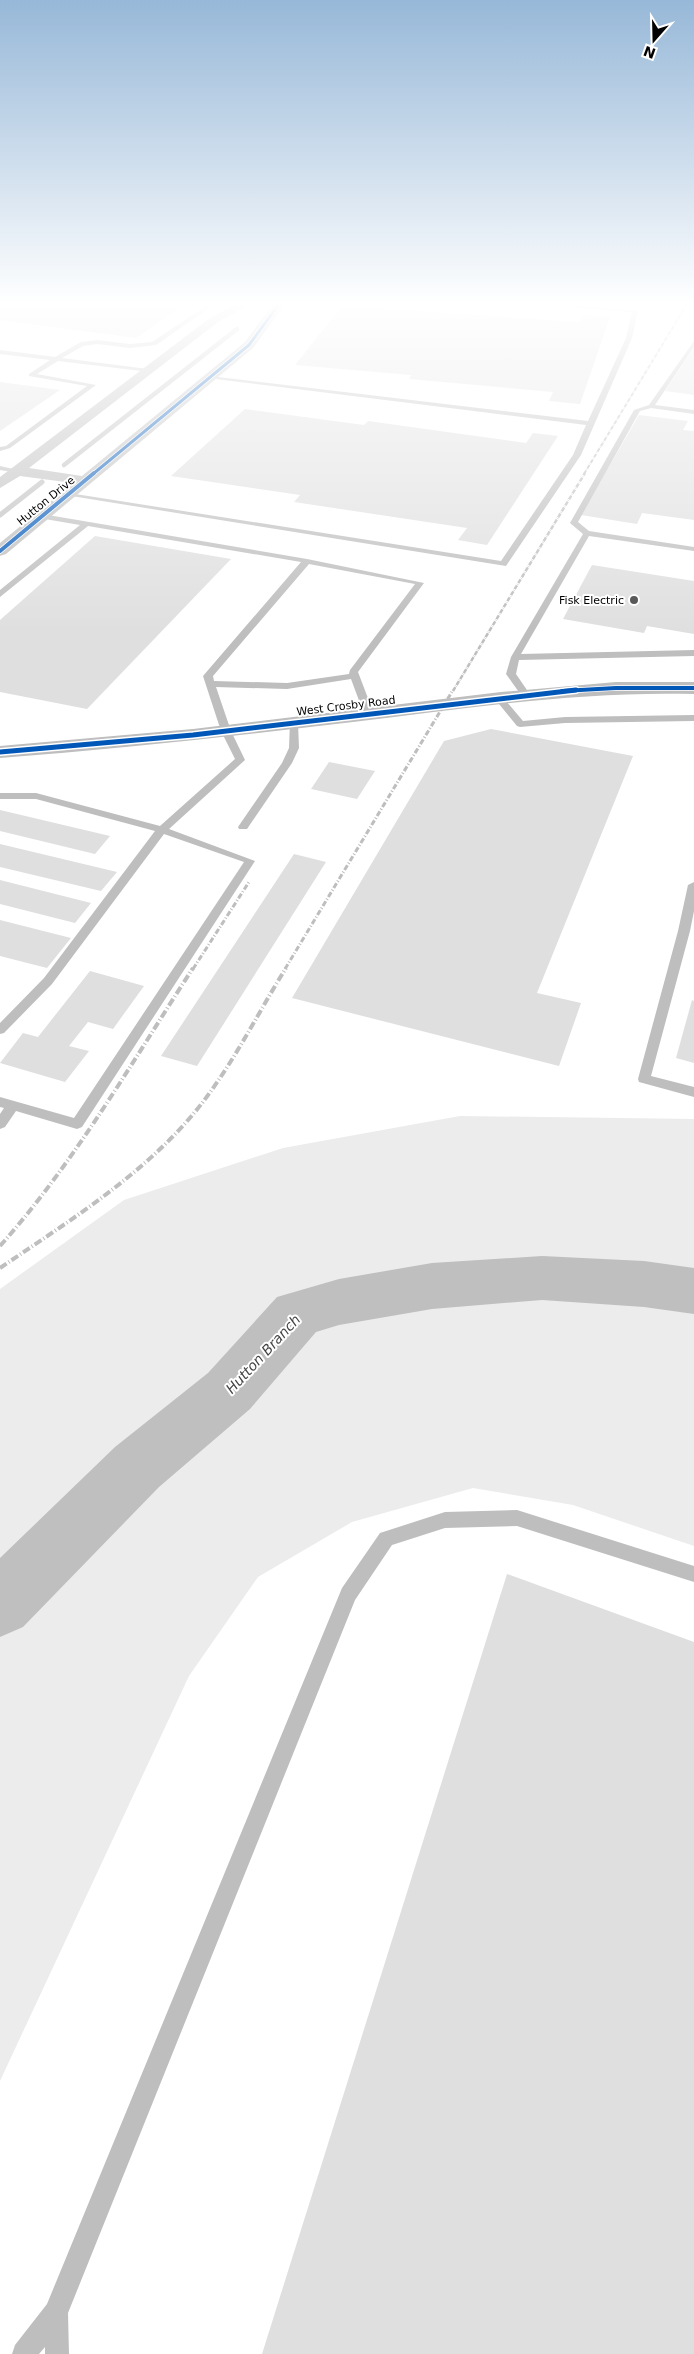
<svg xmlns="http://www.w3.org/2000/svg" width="694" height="2354" font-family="'DejaVu Sans',sans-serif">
  <rect width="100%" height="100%" fill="#fff"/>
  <!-- green -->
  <polygon fill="#ececec" points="460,1116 694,1119 694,1546 573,1505 473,1488 352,1522 258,1577 189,1676 0,2081 0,1289 124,1200 283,1148"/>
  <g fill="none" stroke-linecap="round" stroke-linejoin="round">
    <!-- stream-far1 -->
    <polyline stroke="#bfbfbf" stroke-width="4.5" points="64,465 237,329"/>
    <!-- stream -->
    <polyline stroke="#bfbfbf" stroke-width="5" points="0,515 42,482"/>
    <!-- river -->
    <polygon fill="#bfbfbf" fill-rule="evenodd" points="542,1256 644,1261 694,1268 694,1314 644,1307 542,1300 432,1309 339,1325 316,1332 250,1409 159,1487 23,1627 0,1637 0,1558 115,1447 208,1373 277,1297 339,1279 432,1263"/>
  </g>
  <!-- building -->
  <g fill="#dfdfdf">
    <polygon points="0,304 185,304 136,338 0,320"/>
    <polygon points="342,306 580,322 583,315 610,317 580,404 549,401 553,392 409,379 411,375 295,365"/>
    <polygon points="694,348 694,395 665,391"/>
    <polygon points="0,382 60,390 0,431"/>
    <polygon points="245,409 364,425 368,421 526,443 533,433 558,436 487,545 458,540 467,528 294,502 300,495 171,476"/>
    <polygon points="639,415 688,421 683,430 694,431 694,520 642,513 637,524 581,515"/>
    <polygon points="95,536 231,559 87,709 0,692 0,620"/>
    <polygon points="592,565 694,581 694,634 647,626 644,633 563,619"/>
    <polygon points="491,729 633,756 537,993 581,1003 559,1066 292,998 444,741"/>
    <polygon points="329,762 375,771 357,799 311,789"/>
    <polygon points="0,810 110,836 95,854 0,831"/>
    <polygon points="0,844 117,872 101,891 0,867"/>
    <polygon points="294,854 326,862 197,1066 161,1056"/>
    <polygon points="0,880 91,903 75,923 0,904"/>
    <polygon points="0,920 71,938 47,968 0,956"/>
    <polygon points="90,971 144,986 113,1029 88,1022 69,1046 89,1051 65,1082 0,1063 23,1033 38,1037"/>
    <polygon points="692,1000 694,1001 694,1063 676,1058"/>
    <polygon points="507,1574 694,1642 694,2354 262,2354"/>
  </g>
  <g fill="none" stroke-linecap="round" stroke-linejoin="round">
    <!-- service -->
    <g fill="#bebebe" fill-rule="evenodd">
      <polygon points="209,304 215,304 156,345 130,348 97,344 83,346 62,358 148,369 150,372 58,361 37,374 96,385 10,448 0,451 0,447 6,446 87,386 29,376 29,374 50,360 0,354 0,350 55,357 81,342 97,340 130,344 152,342"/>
      <polygon points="533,304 555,304 638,311 632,338 581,455 506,566 65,495 69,493 501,561 573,455 586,425 207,378 210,376 588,421 626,338 632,312"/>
      <polygon points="694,341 694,347 655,405 694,410 694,414 651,408 640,411 578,522 589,531 694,547 694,551 589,536 521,654 694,650 694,656 519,660 516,674 529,693 521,695 506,674 511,657 583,534 570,523 634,410 649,405"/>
      <polygon points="0,466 22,471 18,473 0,470"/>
      <path d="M42 514 307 559 424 583 358 672 374 714 372 716 364 714 351 679 287 689 216 687 231 731 245 760 169 829 255 861 82 1127 77 1129 16 1111 5 1127 0 1129V1114L4 1108 0 1107V1097L74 1118 244 862 164 834 52 984 4 1033 0 1034V1023L44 978 155 831 36 799H0V793H36L160 826 235 759 221 731 203 676 301 562 88 526 0 597V590L80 525 39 518 38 516ZM309 564 415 584 350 670 349 674 287 683 214 681 213 676Z"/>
      <polygon points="495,695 501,695 523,721 565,717 694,715 694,721 565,723 520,727 517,726 495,699"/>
      <polygon points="290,721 298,723 299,748 292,763 247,829 239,829 238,827 282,763 289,748"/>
      <polygon points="694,882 694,911 690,931 651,1076 694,1087 694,1097 639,1082 638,1079 678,931 688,885"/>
      <polygon points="517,1510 694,1566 694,1582 517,1526 445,1528 392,1545 355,1600 68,2313 69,2354 45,2354 45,2347 39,2354 12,2354 15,2345 47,2304 342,1588 380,1533 445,1512"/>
    </g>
    <!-- tertiary -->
    <g fill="#bebebe" fill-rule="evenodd">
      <polygon points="236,304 250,304 218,322 29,468 82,476 245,342 273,304 285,304 253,348 6,554 0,556 0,543 73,483 20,476 0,488 0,477 210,318"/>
      <path d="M616 682H694V694C579 691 466 708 353 722 235 736 118 749 0 758V746L193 729 501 692Z"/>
    </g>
    <!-- rail-far3 -->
    <polyline stroke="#bebebe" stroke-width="2" stroke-dasharray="4 1 0.5 1" stroke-linecap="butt" points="584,474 687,304"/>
    <!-- rail-far2 -->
    <polyline stroke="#bebebe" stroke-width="2.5" stroke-dasharray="4.5 1 0.5 1" stroke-linecap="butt" points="453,691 585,473"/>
    <!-- rail-far1 -->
    <g stroke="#bebebe" stroke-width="3" stroke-dasharray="5.5 2 1 2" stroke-linecap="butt">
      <polyline points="193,969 249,882"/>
      <polyline points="285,969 453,690"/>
    </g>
    <!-- rail -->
    <g stroke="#bebebe" stroke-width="4" stroke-dasharray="8 2.5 1 2.5" stroke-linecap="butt">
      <path d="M0 1246C75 1162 132 1062 193 968"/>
      <path d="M0 1268C75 1217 158 1166 211 1091 239 1052 261 1008 286 968"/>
    </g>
    <!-- cycleway-far2 casing -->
    <g stroke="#fff" stroke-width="4.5">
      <polyline id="cycleway-far2" points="93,474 249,345 279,304"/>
    </g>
    <!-- cycleway-far1 casing -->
    <g stroke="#fff" stroke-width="5.5">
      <g id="cycleway-far1">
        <polyline points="0,551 94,473"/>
        <polyline points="562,691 616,688 694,688"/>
      </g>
    </g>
    <!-- cycleway casing -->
    <g stroke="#fff" stroke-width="8">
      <polyline id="cycleway" points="0,752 193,735 576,690"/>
    </g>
    <!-- cycleway-far2 -->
    <use href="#cycleway-far2" stroke="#0057b8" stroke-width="3"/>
    <!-- cycleway-far1 -->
    <use href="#cycleway-far1" stroke="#0057b8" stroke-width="4"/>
    <!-- cycleway -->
    <use href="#cycleway" stroke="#0057b8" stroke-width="5"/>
  </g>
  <!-- sky -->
  <linearGradient id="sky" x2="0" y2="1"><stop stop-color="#97b8d8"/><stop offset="0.48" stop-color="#fff"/><stop offset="1" stop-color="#fff" stop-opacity="0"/></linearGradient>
  <rect width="694" height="633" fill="url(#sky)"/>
  <!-- markers -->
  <circle fill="#595959" stroke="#fff" stroke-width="2" cx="634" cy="600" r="5"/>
  <g text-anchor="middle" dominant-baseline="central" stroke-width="4" stroke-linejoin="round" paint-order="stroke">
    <!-- far-street labels -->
    <g font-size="11" fill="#000" stroke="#fff">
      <text transform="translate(46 501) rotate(-39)">Hutton Drive</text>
      <text transform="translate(346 706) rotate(-7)">West Crosby Road</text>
    </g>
    <!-- far-poi labels -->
    <g font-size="11" fill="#000" stroke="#fff" text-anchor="end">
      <text x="624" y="600">Fisk Electric</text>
    </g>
    <!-- water labels -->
    <g font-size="14" font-style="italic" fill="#444" stroke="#fff">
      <text transform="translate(263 1354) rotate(-47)">Hutton Branch</text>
    </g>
  </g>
  <!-- north arrow -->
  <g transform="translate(654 40) rotate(200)" stroke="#ffffff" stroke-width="4" paint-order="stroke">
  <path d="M0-4L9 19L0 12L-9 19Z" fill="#000000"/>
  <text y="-8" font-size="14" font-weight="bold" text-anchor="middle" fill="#000000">N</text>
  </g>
</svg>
